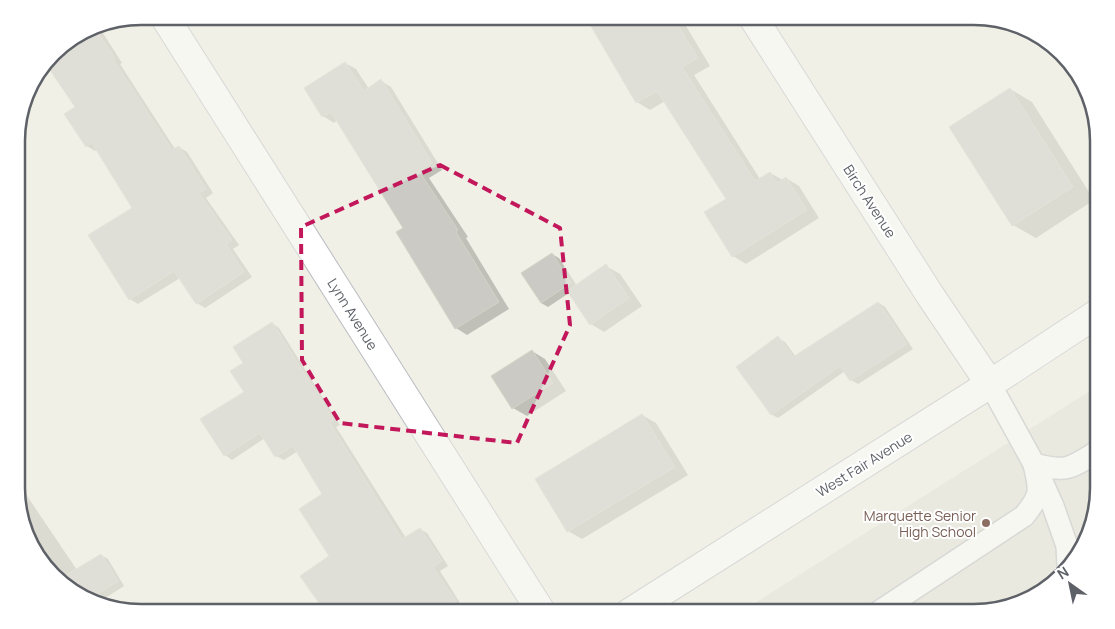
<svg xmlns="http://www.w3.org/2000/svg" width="1115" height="629" font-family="Manrope,sans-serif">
  <rect width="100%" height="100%" fill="#f1f0e7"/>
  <!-- education -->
  <polygon fill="#e1dfd5" points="1098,386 1098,496 1082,550 1043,592 982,612 739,613"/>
  <!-- shadow -->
  <g fill="#0003">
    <polygon points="586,16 680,16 710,66 694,75 760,179 770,173 783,180 786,178 799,186 819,218 746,264 733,256 728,199 665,101 650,110 637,102"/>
    <polygon points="94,29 103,33 122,63 120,64 175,149 179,147 187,152 213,193 206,198 239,245 233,249 252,277 205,308 197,303 180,278 138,304 130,299 133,208 97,150 95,151 87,146 76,107 47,63 50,59"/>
    <polygon points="345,63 356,69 369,89 381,81 391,87 442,170 429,178 468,237 466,238 509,309 467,335 456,328 404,229 337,120 334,123 323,116"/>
    <polygon points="1010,89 1032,102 1094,200 1036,238 1013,225"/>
    <polygon points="552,254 559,258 577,286 606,266 620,274 642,306 604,332 591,324 569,293 548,307 541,303"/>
    <polygon points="879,303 885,307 913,349 858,384 851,380 845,371 778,418 771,414 778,338 785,342 796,357"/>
    <polygon points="272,323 279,328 340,425 336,427 406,538 420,529 427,533 448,566 440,571 462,606 451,613 308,613 322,604 330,556 324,494 298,451 284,460 276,456 265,438 232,460 225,455 246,392 244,363"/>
    <polygon points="532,351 545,359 566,391 527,416 513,408"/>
    <polygon points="642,415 656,423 688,475 582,539 568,531"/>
    <polygon points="17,481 77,570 101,555 108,559 124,586 99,602 79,596 37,557 17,504"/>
  </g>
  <!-- building -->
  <g fill="#cccac4" stroke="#d6d2c5">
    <polygon points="585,16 673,17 698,58 682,67 755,181 770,172 777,183 786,177 807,210 732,257 704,212 726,199 657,91 636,103"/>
    <polygon points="94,27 115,58 113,59 172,150 179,146 206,189 199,193 232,240 226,244 244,272 196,304 174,271 129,300 88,235 132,208 92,143 86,147 64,114 75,107 46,64 52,56"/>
    <polygon points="345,62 364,91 381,79 432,163 419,171 458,230 456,232 499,302 455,329 396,232 403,228 331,112 322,117 304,88"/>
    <polygon points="1010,88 1073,187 1012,226 949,127"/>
    <polygon points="552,253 571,283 541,303 521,273"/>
    <polygon points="606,264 629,298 590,325 567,291"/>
    <polygon points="878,302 907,344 850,381 840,366 771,415 736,367 778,336 793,357"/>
    <polygon points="272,322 334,420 330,423 402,539 420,528 442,561 433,567 456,601 438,613 326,613 300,576 329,556 299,509 322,494 293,446 275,457 260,433 224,456 200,419 244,392 230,371 243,363 233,347"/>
    <polygon points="532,350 553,383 512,409 491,376"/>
    <polygon points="642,414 675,467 567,532 535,479"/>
    <polygon points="101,554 118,581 90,599 79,596 60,579"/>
  </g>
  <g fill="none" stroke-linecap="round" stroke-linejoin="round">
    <!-- service casing -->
    <g stroke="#b9bcc1" stroke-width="24">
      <g id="service">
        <polyline points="990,384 1034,464 1053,506 1067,546 1068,565"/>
        <path d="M1034 464C1067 473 1071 468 1098 451"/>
        <path d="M877 613 1024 516C1042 494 1040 491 1034 464"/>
      </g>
    </g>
    <!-- minor casing -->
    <g stroke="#b9bcc1" stroke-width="30">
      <g id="minor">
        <polyline points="164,16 542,613"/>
        <polyline points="752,16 930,295 990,384"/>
      </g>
    </g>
    <!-- tertiary casing -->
    <g stroke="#b9bcc1" stroke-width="30">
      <polyline id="tertiary" points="629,613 990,384 1098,313"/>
    </g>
    <!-- service -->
    <use href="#service" stroke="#fff" stroke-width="21"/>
    <!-- minor -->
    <use href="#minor" stroke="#fff" stroke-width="28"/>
    <!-- tertiary -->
    <use href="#tertiary" stroke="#fff" stroke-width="28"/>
  </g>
  <!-- marked area -->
  <path d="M0 0H1115V629H0ZM440 165 560 228 570 325 517 443 340 423 302 360 301 227Z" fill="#f1f0e7" fill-opacity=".55" fill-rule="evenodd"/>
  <path fill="none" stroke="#c2185b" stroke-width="4" stroke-dasharray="10 6" stroke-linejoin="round" d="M440 165 560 228 570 325 517 443 340 423 302 360 301 227Z"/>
  <!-- markers -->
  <circle fill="#8d6e63" stroke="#fff" stroke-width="2" cx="986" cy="523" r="5"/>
  <g text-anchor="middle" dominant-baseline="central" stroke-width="4" stroke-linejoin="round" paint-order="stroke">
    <!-- street labels -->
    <g font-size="14" fill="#5e6268" stroke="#fff">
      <text transform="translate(870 201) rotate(57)">Birch Avenue</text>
      <text transform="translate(353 314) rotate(58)">Lynn Avenue</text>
      <text transform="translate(864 464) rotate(-32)">West Fair Avenue</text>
    </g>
    <!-- education labels -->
    <g font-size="14" fill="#785e54" stroke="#fff" text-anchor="end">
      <text x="976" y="515">Marquette Senior<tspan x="976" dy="16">High School</tspan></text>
    </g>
  </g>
  <!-- crop -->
  <path d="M0 0H1115V629H0ZM141 25H974A116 116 0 0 1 1090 141V488A116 116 0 0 1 974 604H141A116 116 0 0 1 25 488V141A116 116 0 0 1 141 25Z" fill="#fff" fill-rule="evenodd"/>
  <path fill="none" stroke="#5e6268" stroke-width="2.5" d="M141 25H974A116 116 0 0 1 1090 141V488A116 116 0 0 1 974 604H141A116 116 0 0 1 25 488V141A116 116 0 0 1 141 25Z"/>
  <!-- north arrow -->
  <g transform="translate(1070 584) rotate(327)" stroke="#ffffff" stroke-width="4" paint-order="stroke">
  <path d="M0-4L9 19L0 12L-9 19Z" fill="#5e6268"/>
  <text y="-8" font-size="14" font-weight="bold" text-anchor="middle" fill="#5e6268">N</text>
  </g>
</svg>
